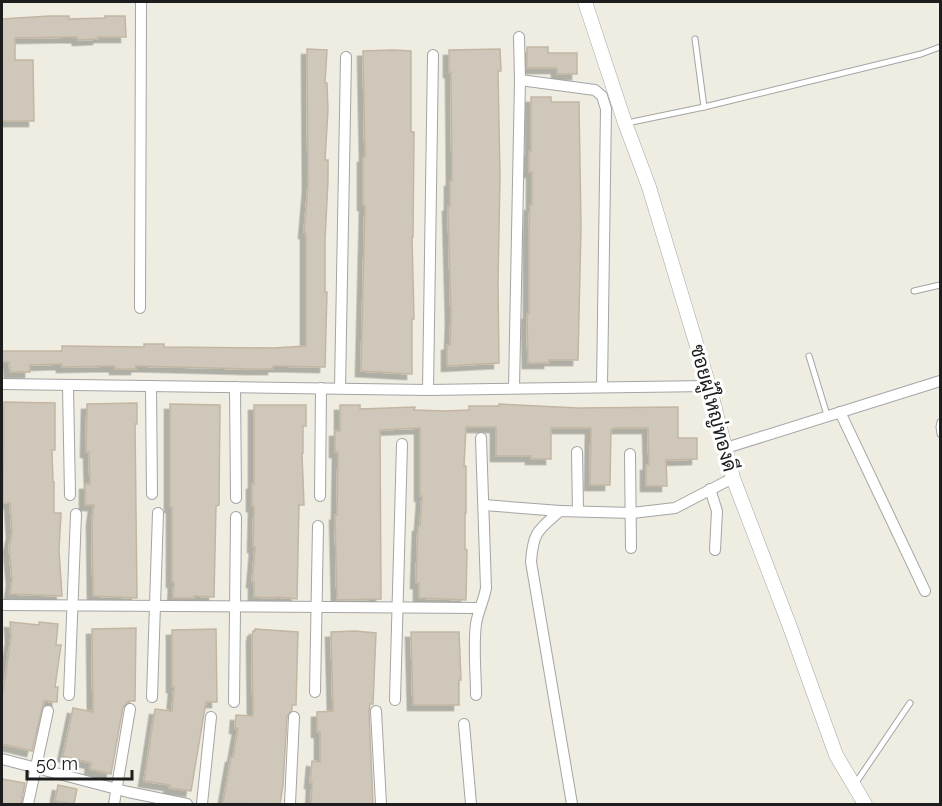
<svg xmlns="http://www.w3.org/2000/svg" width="942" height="806" font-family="Raleway,Sarabun,sans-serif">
  <defs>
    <filter id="shadow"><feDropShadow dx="-5.5" dy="5.5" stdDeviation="0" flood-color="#0004"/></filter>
  </defs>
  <rect width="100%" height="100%" fill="#efede1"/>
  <!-- building -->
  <g fill="#cfc7ba" stroke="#c2b6a2" stroke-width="1.5" filter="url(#shadow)">
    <polygon points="49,16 69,16 69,19 105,18 105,16 125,16 126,37 98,37 98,39 78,40 77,37 15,38 15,60 33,60 34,121 2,121 2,19"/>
    <polygon points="527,47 548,47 548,53 577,53 577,74 557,74 557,68 527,68"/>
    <polygon points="307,49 327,50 325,83 327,83 328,110 325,160 328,160 328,181 325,240 325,292 327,292 325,367 273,366 273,369 252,369 136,366 136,369 115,369 115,366 62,367 62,364 30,365 30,372 10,372 9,362 2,362 2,351 62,351 62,346 144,347 144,344 164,344 164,347 273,348 306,346 306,233 304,233 308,186"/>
    <polygon points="500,49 501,71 498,71 500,176 498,283 499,363 447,366 447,345 450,345 451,317 448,206 450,206 450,181 452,181 451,72 449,72 449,50"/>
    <polygon points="393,50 411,51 411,132 414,132 413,237 412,237 414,319 412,319 412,374 361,371 365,205 363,205 363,157 365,157 363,51"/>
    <polygon points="531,97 551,97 551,102 579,102 581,227 578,360 549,360 549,363 528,363 527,314 529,314 529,233 530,205 532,205 532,172 529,172 529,151 531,151"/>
    <polygon points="4,402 55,403 55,450 52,450 53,482 54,482 54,513 61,513 59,550 62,596 10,594 12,580 9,547 12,533 10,503 3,503"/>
    <polygon points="137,403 137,424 135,424 137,598 93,596 92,520 94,505 85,505 85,484 90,484 89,452 86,452 87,404"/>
    <polygon points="170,404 220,405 219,505 216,506 214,597 194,596 194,598 173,598 174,582 172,582 172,507 170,507"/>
    <polygon points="499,404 578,408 678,407 678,438 697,438 697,459 666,460 667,486 646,486 646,465 649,465 648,428 615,428 611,429 610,485 590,485 591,428 551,428 551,459 531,459 531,456 496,456 496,427 466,427 464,466 466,466 466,513 465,513 465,549 467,550 466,600 419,598 419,583 416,583 418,526 420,526 422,496 420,496 420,428 380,430 381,599 337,600 335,515 337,515 338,452 335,452 335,431 340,431 340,405 360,405 360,409 415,407 414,410 445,411 469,410 469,406 499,406"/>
    <polygon points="254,405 306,405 306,426 303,426 303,453 302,453 304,505 299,505 297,599 276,597 276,598 254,597 254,582 252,582 255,547 253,547 254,506 252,506 252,484 254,484"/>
    <polygon points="10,622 39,625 39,622 58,624 56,645 61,645 55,687 58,687 57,702 44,701 32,751 2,744 2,699 11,637"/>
    <polygon points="136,628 135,701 129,701 123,707 111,774 90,769 91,763 63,756 73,708 93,712 92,629"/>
    <polygon points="216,629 217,702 206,702 191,791 169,788 170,785 144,781 155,709 172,711 174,687 172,687 172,630"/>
    <polygon points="255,629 298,632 296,705 292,705 292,710 287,716 283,785 280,804 223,803 231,757 233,757 238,728 235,728 236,715 253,716 252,637 253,631 255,631"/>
    <polygon points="355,631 376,633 373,704 370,704 369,711 373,804 311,804 312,783 310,783 312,761 320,762 320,732 317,732 317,712 333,711 331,632"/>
    <polygon points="411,632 459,632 461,680 459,680 459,705 413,705"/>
    <polygon points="2,779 25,783 21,804 2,804"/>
    <polygon points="58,785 77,789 74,804 55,801"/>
  </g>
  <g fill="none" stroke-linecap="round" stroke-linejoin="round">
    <!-- service casing -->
    <g stroke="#a4a4a4" stroke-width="7">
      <g id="service">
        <polyline points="695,39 704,107"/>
        <polyline points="627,123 704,107 921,54 940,47"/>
        <polyline points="914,291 940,285"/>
        <polyline points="809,356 827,415"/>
        <polyline points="940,422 939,427 940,434"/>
        <polyline points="855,784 910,703"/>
      </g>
    </g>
    <!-- minor casing -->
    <g stroke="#a4a4a4" stroke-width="12">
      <g id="minor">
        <polyline points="520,80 595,90 602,96 606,109 602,386"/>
        <polyline points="140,308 141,2"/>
        <polyline points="2,384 428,390 709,386"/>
        <polyline points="151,386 152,494"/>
        <polyline points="68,387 70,495"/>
        <polyline points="235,387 236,498"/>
        <polyline points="340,388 346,57"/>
        <polyline points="514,388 520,80 519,37"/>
        <polyline points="428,390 433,55"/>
        <polyline points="840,412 925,591"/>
        <polyline points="726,448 940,381"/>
        <polyline points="577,452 578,511"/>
        <polyline points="630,454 631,548"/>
        <polyline points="710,489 717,511 715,550"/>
        <polyline points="320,496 321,388"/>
        <polyline points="484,505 560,511"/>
        <polyline points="2,605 479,608"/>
        <polyline points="315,692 318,526"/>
        <polyline points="69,695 76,514"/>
        <path d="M476 695C476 672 473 647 476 624 478 611 484 600 486 588L481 438"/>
        <polyline points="152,697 158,513"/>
        <polyline points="395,700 402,444"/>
        <polyline points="234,702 236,517"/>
        <polyline points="376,711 381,804"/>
        <polyline points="464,724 471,804"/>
        <polyline points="2,759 128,792 187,804"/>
        <polyline points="28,804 48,711"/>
        <polyline points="114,804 130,709"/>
        <polyline points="202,804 211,717"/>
        <polyline points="290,804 294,717"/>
        <path d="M572 804 531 562C533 532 538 530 560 511L632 513 675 508 733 478"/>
      </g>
    </g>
    <!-- tertiary casing -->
    <g stroke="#a4a4a4" stroke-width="15">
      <polyline id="tertiary" points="585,2 625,123 649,187 709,386 733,478 790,627 836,755 865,804"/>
    </g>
    <!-- service -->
    <use href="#service" stroke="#fff" stroke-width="5"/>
    <!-- minor -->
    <use href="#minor" stroke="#fff" stroke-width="10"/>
    <!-- tertiary -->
    <use href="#tertiary" stroke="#fff" stroke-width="14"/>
  </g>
  <g text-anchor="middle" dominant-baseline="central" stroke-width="6" stroke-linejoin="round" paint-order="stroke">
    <!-- street labels -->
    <g font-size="20" fill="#1d1d1d" stroke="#fff">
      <text transform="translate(714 408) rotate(75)">ซอยผู้ใหญ่ทองดี</text>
    </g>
  </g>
  <!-- border -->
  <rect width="942" height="806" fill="none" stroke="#1d1d1d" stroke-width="6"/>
  <!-- scale -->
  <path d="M27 770v9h105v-9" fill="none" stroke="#1d1d1d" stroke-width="3"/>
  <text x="36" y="770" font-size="18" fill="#1d1d1d" stroke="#ffffff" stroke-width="4.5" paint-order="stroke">50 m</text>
</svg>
